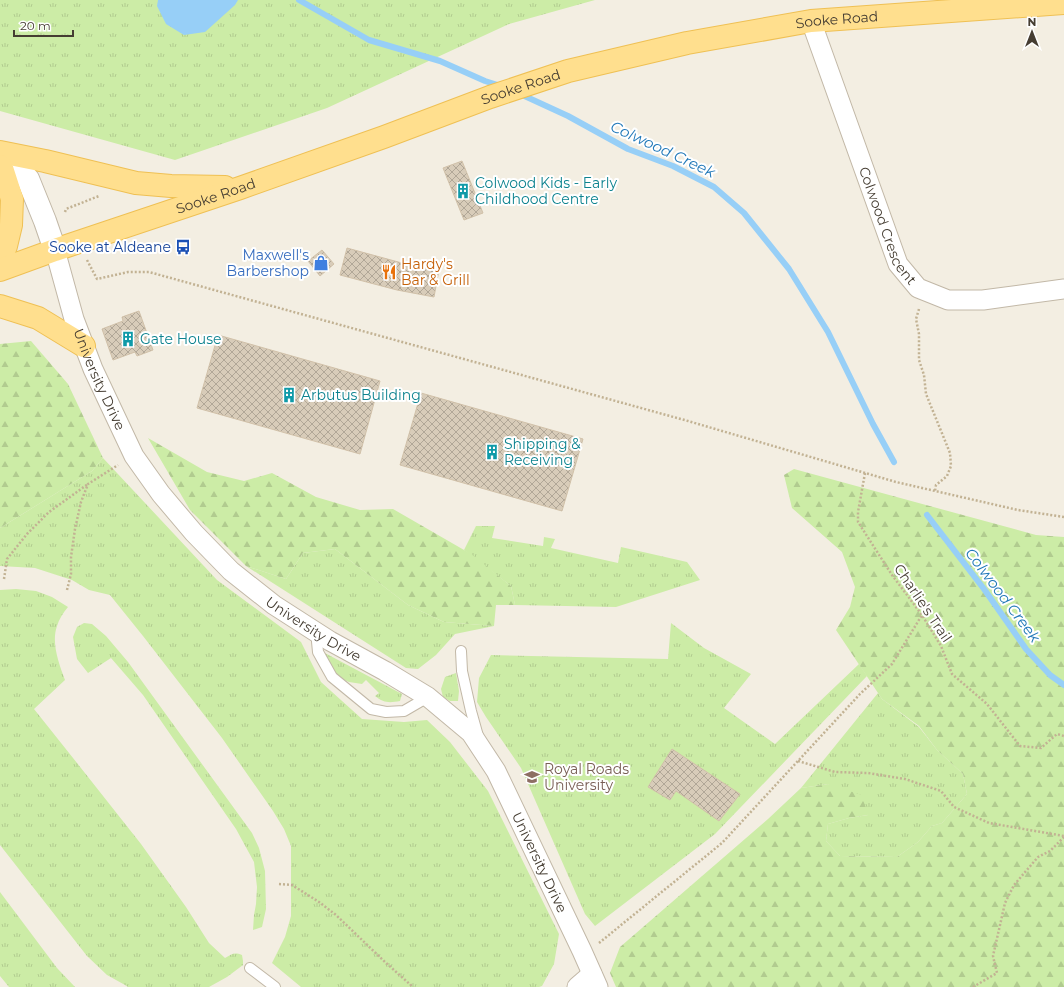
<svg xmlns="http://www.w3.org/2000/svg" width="1064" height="987" font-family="Montserrat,sans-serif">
  <defs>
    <pattern id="grass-tufts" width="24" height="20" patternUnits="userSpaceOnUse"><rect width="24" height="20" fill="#cceca6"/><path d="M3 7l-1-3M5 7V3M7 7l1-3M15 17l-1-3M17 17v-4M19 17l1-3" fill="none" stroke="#b1cb8f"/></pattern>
    <pattern id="forest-firs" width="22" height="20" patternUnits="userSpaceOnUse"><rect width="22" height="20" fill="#cceca6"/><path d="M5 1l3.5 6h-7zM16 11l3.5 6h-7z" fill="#b1cb8f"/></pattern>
    <pattern id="building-cross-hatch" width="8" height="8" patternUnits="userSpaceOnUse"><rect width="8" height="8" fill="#d8ccb9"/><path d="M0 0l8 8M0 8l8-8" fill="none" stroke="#b1a797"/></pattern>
  </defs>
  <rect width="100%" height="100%" fill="#f3eee2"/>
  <!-- grass -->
  <g fill="url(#grass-tufts)">
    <polygon points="0,0 595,0 509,24 327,108 175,160 0,111"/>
    <polygon points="103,458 217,580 301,642 321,682 362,719 404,722 427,720 450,742 488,791 559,934 554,964 542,986 539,987 301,987 272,963 285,937 291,916 291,846 284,829 273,811 222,738 143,636 110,595 89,590 72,580 35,568 0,566 0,528 92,471"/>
    <polygon points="476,526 495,526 492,538 543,546 544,537 555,539 551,548 618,563 621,547 687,562 700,580 616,607 515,605 511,586 464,550"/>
    <polygon points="335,549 408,605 444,622 494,626 455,634 436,655 418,669 406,668 246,566 286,579 303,553"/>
    <path d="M16 589 36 591 52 597 68 607C63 613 59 619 57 626 51 643 59 664 65 680L34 709 77 763 141 844 186 907 209 943 225 958C232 954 234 952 242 955L243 961V965L227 977 209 987H128L125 985 107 975 87 956 0 845V590Z"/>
    <polygon points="84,623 92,624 106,636 128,662 252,833 259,848 265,871 266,909 262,927 253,930 254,915 256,904 257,887 254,862 236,829 143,695 111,658 88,673 77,659 73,637 77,627"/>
    <polygon points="671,623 704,648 751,674 724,708 775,744 859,664 867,676 715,834 595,926 585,914 521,768 486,717 477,702 479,678 491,655 668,659"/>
    <path d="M323 652 402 694 400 701C389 703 384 703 375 696L379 693 366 680 362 684 349 682 342 679 329 666Z"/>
    <polygon points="456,673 459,691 458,701 450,701 443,697 441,689 445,677"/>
    <polygon points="878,693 882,699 919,727 937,750 963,774 967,794 942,823 932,826 918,842 897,857 840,856 826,841 828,824 849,818 868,815 828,784 801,788"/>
    <polygon points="0,892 57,968 75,987 9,987 0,976"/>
  </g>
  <!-- forest -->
  <g fill="url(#forest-firs)">
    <polygon points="31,341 68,384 103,458 92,471 0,528 0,344"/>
    <polygon points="148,438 207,472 244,481 272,473 316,497 360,510 393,509 471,554 511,586 515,605 496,605 494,626 444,622 408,605 335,549 303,553 286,579 246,566 190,510"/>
    <polygon points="794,469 1036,535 1064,537 1064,987 616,987 610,973 620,947 768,819 801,788 828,784 862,795 868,815 849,818 828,824 826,841 840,856 897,857 918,842 932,826 942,823 967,794 963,774 937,750 919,726 882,699 836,630 850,607 855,587 842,552 792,508 784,475"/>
  </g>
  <!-- water -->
  <polygon fill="#97cff7" points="158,0 238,0 235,5 205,32 184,35 166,24 157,6"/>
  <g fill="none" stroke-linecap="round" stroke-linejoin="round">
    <!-- stream -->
    <g stroke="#97cff7" stroke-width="6">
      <polyline points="299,0 369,40 440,61 485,81 501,86"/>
      <polyline points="518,93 568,116 628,149 673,166 714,187 744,213 789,269 828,332 873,424 894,462"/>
      <polyline points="927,515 984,589 1026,649 1050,675 1064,685"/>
    </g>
  </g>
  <!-- building -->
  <g fill="url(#building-cross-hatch)" stroke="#d1c1a9">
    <polygon points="462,161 483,213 464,220 443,168"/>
    <polygon points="347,248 402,263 439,270 434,297 397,290 340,275"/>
    <polygon points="322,250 334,264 320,276 308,261"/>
    <polygon points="139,311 153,350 137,356 135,352 113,360 102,329 123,321 122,317"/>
    <polygon points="218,335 380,381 360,454 197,408"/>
    <polygon points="421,393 583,439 562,511 400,465"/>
    <polygon points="672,749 740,794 719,821 676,791 670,800 648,787"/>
  </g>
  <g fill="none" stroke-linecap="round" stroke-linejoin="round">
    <!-- service casing -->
    <g stroke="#c2b8a7" stroke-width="12">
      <g id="service">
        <polyline points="316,631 318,652 332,677 371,709 386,712 404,711 428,697"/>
        <polyline points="461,651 462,671 471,711 478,736"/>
        <polyline points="250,968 275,987"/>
      </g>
    </g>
    <!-- minor casing -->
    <g stroke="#c2b8a7" stroke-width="21">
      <g id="minor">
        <path id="s1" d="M811 21 898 264 918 288 948 300H983L1064 289"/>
        <path id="s2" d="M55 250 74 319 93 369 134 456 161 494 194 533 231 571 274 605 330 641 385 671 428 697 471 733 496 771 582 951 598 987"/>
        <polyline points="577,987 592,974"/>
      </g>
    </g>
    <!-- tertiary casing -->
    <g stroke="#c2b8a7" stroke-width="24">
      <polyline id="tertiary" points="0,155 12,162 28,179 45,221 55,250"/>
    </g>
    <!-- primary casing -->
    <g stroke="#efc054" stroke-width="24">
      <g id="primary">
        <polyline points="0,152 45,161 136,183 171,186 225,187"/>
        <polyline points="0,166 3,171 12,199 11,225 6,246 0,262"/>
        <path id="s3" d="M0 270 55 250 240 188 384 137 490 97 568 71 687 43 811 21 1064 3"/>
        <polyline points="0,306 38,318 84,346"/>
      </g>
    </g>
    <!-- path -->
    <g stroke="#c2b293" stroke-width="2.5" stroke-dasharray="2 2" stroke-linecap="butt">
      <polyline points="65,212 66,209 99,196"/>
      <polyline points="87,260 97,279 128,272 149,272 688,421 896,482 1018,510 1064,517"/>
      <polyline points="919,309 916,319 919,334 919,360 924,375 926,394 950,453 951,466 947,476 936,485 935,491"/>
      <polyline points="865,473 858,512 858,522 892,575 922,615 941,646 952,674 987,704 1020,746 1041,748 1057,734 1064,736"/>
      <polyline points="4,579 7,559 27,534 49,512 88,484"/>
      <polyline points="67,590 71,574 71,557 75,529 81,502 88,484 118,465"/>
      <polyline points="798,761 835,772 868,773 905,779 941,791 954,807 989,823 1064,836"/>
      <polyline points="279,884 292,885 319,902 336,915 385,962 413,987"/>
      <polyline points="599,943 722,843 860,694 892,664 922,615"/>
      <polyline points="973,987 997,973 993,956 1005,903 1014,885 1038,857 1050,851 1064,837"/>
    </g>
    <!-- service -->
    <use href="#service" stroke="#fff" stroke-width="10"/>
    <!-- minor -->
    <use href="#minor" stroke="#fff" stroke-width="19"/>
    <!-- tertiary -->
    <use href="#tertiary" stroke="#fff" stroke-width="22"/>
    <!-- primary -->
    <use href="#primary" stroke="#ffdf8e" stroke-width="22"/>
  </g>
  <!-- icons -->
  <defs>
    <g id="building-bare" transform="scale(1.2)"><path d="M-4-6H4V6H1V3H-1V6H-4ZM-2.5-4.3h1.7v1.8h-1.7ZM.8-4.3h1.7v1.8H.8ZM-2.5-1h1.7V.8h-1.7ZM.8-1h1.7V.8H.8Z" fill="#0f9aa8" stroke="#fff" stroke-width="2.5" paint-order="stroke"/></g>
    <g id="bus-bare" transform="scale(1.2)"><path d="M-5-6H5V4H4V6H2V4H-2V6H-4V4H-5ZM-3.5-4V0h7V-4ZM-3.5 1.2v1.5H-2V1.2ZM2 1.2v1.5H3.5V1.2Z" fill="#1a4fb4" stroke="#fff" stroke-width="2.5" paint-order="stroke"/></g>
    <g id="shop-bare" transform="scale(1.2)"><path d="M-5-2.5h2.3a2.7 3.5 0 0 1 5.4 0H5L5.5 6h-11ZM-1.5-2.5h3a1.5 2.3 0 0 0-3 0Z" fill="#3f7fe0" stroke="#fff" stroke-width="2.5" paint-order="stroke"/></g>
    <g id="restaurant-bare" transform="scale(1.2)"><path d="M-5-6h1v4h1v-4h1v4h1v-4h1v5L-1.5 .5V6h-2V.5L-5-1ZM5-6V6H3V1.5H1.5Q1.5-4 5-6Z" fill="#e8710a" stroke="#fff" stroke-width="2.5" paint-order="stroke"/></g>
    <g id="university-bare" transform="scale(1.2)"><path d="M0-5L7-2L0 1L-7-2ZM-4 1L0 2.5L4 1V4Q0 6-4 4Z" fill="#8d6e63" stroke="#fff" stroke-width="2.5" paint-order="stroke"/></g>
  </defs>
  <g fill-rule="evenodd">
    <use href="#building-bare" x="463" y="191"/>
    <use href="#bus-bare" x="183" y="247"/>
    <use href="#shop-bare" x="321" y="263"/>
    <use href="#restaurant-bare" x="389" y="272"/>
    <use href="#building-bare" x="128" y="339"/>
    <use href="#building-bare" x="289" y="395"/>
    <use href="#building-bare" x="492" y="452"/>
    <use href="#university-bare" x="532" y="777"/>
  </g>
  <g text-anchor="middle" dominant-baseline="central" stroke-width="4" stroke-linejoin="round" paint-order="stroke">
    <!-- street labels -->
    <g font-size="14" fill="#453d32" stroke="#fff">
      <text stroke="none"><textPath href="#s3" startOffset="876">Sooke Road</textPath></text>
      <text stroke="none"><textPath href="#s3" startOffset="552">Sooke Road</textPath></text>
      <text stroke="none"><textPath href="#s3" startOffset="228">Sooke Road</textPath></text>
      <text stroke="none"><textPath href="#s1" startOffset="219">Colwood Crescent</textPath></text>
      <text stroke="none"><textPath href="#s2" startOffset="137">University Drive</textPath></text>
      <text transform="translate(923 603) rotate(56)">Charlie's Trail</text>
      <text stroke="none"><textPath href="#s2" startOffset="473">University Drive</textPath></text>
      <text stroke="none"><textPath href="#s2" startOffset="809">University Drive</textPath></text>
    </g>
    <!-- culture labels -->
    <g font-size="14" fill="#0d838f" stroke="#fff" text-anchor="start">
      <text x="475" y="183">Colwood Kids - Early<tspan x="475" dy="16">Childhood Centre</tspan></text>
      <text x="140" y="339">Gate House</text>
      <text x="301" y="395">Arbutus Building</text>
      <text x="504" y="444">Shipping &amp;<tspan x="504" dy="16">Receiving</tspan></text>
    </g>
    <!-- transit labels -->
    <g font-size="14" fill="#164399" stroke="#fff" text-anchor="end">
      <text x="171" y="247">Sooke at Aldeane</text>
    </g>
    <!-- shop labels -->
    <g font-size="14" fill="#366cbe" stroke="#fff" text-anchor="end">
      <text x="309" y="255">Maxwell's<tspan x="309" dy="16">Barbershop</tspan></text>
    </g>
    <!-- food labels -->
    <g font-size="14" fill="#c56008" stroke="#fff" text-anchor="start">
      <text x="401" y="264">Hardy's<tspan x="401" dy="16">Bar &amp; Grill</tspan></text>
    </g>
    <!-- education labels -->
    <g font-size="14" fill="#785e54" stroke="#fff" text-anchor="start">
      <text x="544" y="769">Royal Roads<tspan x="544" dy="16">University</tspan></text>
    </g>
    <!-- water labels -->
    <g font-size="15" font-style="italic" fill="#2279b9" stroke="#fff">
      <text transform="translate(663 149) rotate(25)">Colwood Creek</text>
      <text transform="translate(1003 595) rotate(53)">Colwood Creek</text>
    </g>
  </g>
  <!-- north arrow -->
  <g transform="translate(1032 32)" stroke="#ffffff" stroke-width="3" paint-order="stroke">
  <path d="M0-3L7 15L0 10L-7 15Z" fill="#453d32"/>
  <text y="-6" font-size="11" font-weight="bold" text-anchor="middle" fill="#453d32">N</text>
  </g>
  <!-- scale -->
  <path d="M14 30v6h59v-6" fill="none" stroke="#453d32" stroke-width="2"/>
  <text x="20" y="30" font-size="12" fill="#453d32" stroke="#ffffff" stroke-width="3" paint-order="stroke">20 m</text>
</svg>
